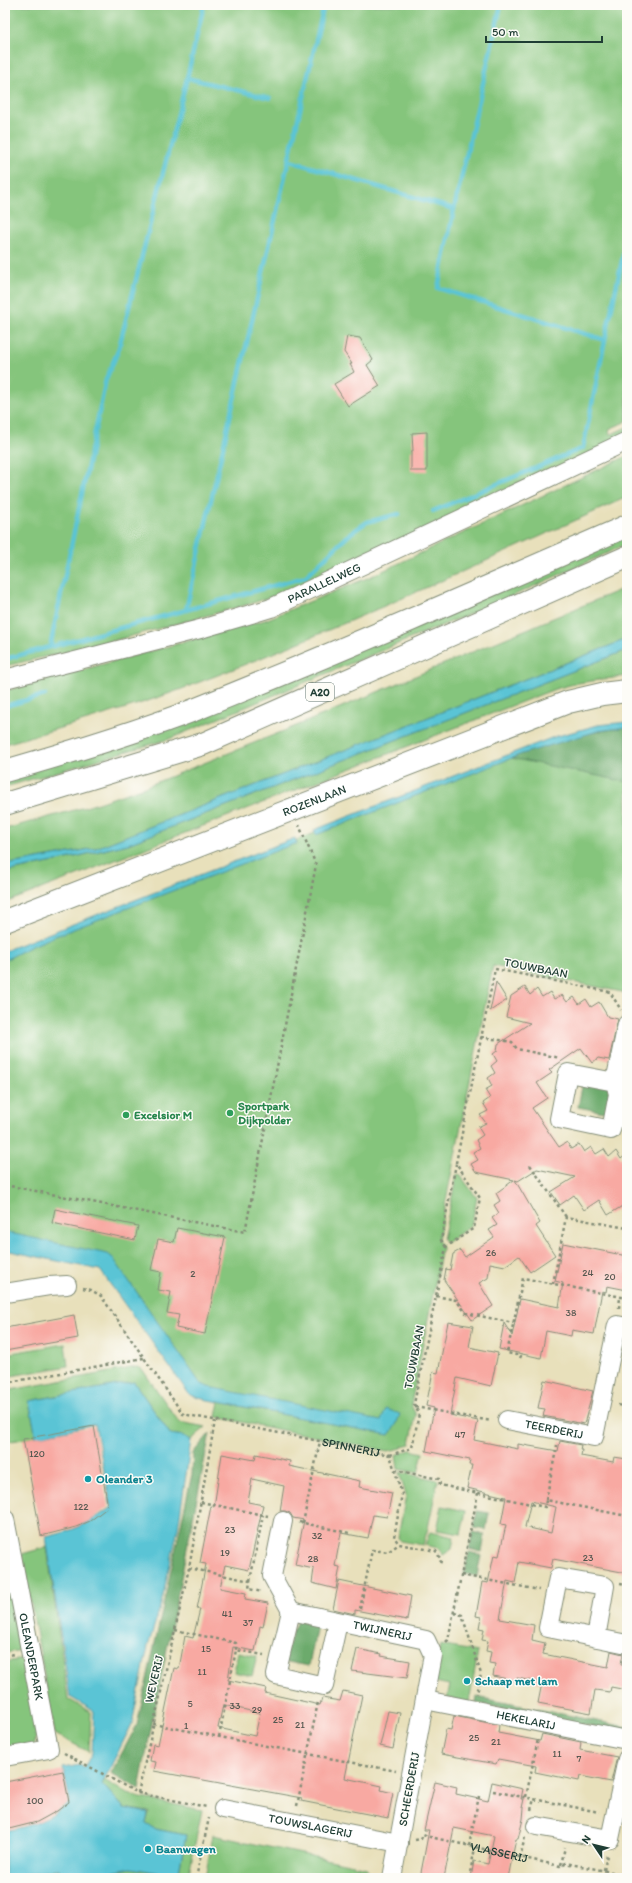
<svg xmlns="http://www.w3.org/2000/svg" width="632" height="1883" font-family="Itim,sans-serif">
  <rect width="100%" height="100%" fill="#fdfcf7"/>
  <filter id="ink" filterUnits="userSpaceOnUse"><feTurbulence type="fractalNoise" baseFrequency=".025" numOctaves="2"/><feDisplacementMap in="SourceGraphic" scale="8" xChannelSelector="R" yChannelSelector="G"/><feConvolveMatrix kernelMatrix="1 2 1 2 8 2 1 2 1" color-interpolation-filters="sRGB"/></filter>
  <filter id="wash" filterUnits="userSpaceOnUse"><feTurbulence type="fractalNoise" baseFrequency=".012" numOctaves="4" result="noise"/><feDisplacementMap in="SourceGraphic" scale="16" xChannelSelector="R" yChannelSelector="G"/><feGaussianBlur stdDeviation="0.9" result="paint"/><feColorMatrix in="noise" values="0 0 0 0 0 0 0 0 0 0 0 0 0 0 0 0 0 1.4 0 .05"/><feComposite in="paint" operator="in"/></filter>
  <g filter="url(#wash)">
    <rect width="100%" height="100%" fill="#e8e0bb"/>
    <!-- green -->
    <g fill="#85c57c" stroke="#528158">
      <polygon points="5,5 627,5 627,421 609,429 610,435 627,427 627,437 307,584 253,603 109,642 5,666"/>
      <path d="M627 456V497C479 564 331 633 179 690 122 711 63 727 5 744V691L265 620 372 576Z"/>
      <polygon points="627,536 627,544 508,598 169,739 5,787 5,781"/>
      <polygon points="627,587 627,639 96,848 5,865 5,829 89,806 142,788 306,722"/>
      <polygon points="627,650 627,676 578,683 555,689 5,903 5,872 54,862 128,844"/>
      <polygon points="627,725 627,993 493,966 438,1240 442,1248 411,1405 416,1415 410,1444 402,1446 402,1448 388,1451 216,1417 219,1402 389,1435 386,1426 196,1389 105,1268 5,1248 5,957 27,945 531,749 561,738"/>
      <polygon points="457,1174 460,1175 477,1198 471,1226 446,1243 443,1239"/>
      <polygon points="65,1344 68,1366 5,1377 5,1354"/>
      <polygon points="137,1367 142,1369 179,1422 206,1427 191,1440 184,1436 170,1434 134,1382 29,1401 36,1437 5,1442 5,1391"/>
      <polygon points="410,1450 423,1453 418,1473 398,1469 396,1455"/>
      <polygon points="399,1472 438,1480 428,1528 423,1545 400,1541 398,1537 406,1495"/>
      <polygon points="442,1506 466,1511 461,1534 437,1530"/>
      <polygon points="430,1532 454,1537 452,1549 443,1555 438,1548 425,1545"/>
      <polygon points="47,1547 68,1699 91,1712 89,1752 55,1734 22,1554"/>
      <polygon points="5,1552 23,1650 5,1653"/>
      <polygon points="440,1645 478,1652 469,1702 447,1698 450,1685 434,1682"/>
      <polygon points="238,1652 257,1656 252,1676 234,1672"/>
      <polygon points="24,1659 37,1737 33,1746 5,1753 5,1662"/>
      <polygon points="104,1780 128,1794 141,1798 202,1810 188,1878 84,1878 131,1868 178,1877 186,1835 155,1829 146,1824 149,1812 124,1808 102,1784"/>
      <polygon points="213,1835 367,1868 365,1878 205,1878"/>
      <polygon points="59,1869 65,1878 8,1878"/>
    </g>
    <!-- forest -->
    <g fill="#6caa6c" stroke="#467450">
      <path d="M627 727V782L511 758C549 743 587 732 627 727Z"/>
      <polygon points="583,1082 609,1086 609,1113 578,1107"/>
      <polygon points="210,1433 139,1789 111,1773 137,1725 192,1474 193,1453"/>
      <polygon points="477,1511 489,1513 486,1530 474,1528"/>
      <polygon points="473,1532 485,1535 482,1552 469,1549"/>
      <polygon points="469,1552 481,1555 477,1576 464,1574"/>
      <polygon points="297,1620 317,1625 309,1666 283,1661"/>
      <polygon points="477,1697 627,1727 627,1733 476,1703"/>
    </g>
    <!-- water -->
    <g fill="#5ac4d5" stroke="#3c8084">
      <polygon points="627,639 627,650 128,844 54,862 5,872 5,865 96,848"/>
      <polygon points="627,722 627,727 598,731 522,754 316,835 314,830 554,737 598,725"/>
      <polygon points="295,838 297,844 294,844 53,937 32,946 5,960 5,952 11,948"/>
      <polygon points="5,1232 108,1254 113,1258 200,1383 208,1387 381,1421 386,1409 400,1414 396,1425 389,1435 198,1398 189,1394 100,1270 5,1250"/>
      <path d="M134 1382 170 1434 184 1436 191 1440 178 1529 161 1604 148 1646 132 1724 102 1784 124 1808 148 1813 146 1824 155 1829 186 1835 178 1876 131 1868 84 1878H65L59 1869 5 1878V1831C31 1826 50 1820 70 1802L63 1768 80 1765 84 1768 92 1753 94 1711 70 1697 46 1537C75 1530 87 1525 111 1507L95 1424 36 1437 29 1401Z"/>
    </g>
    <g fill="none" stroke-linecap="round" stroke-linejoin="round">
      <!-- stream -->
      <g stroke="#5ac4d5" stroke-width="4.5">
        <polyline points="204,5 187,78 270,98"/>
        <polyline points="187,78 118,351 106,379 50,647 186,610 324,5"/>
        <polyline points="290,161 454,209 501,5"/>
        <polyline points="605,340 627,237"/>
        <polyline points="433,511 583,448 605,340 438,288 454,209"/>
        <polyline points="186,610 305,577 351,533 367,522 399,514"/>
        <polyline points="5,659 50,647"/>
        <polyline points="5,706 45,695"/>
      </g>
    </g>
    <g id="blocks">
      <!-- building -->
      <g fill="#f8a9a2" fill-rule="evenodd">
        <polygon points="347,336 360,338 373,360 367,365 380,386 348,406 334,384 354,372 350,364 352,364 344,352"/>
        <polygon points="427,432 427,471 411,471 411,451 413,451 412,433"/>
        <polygon points="496,982 507,1000 490,1011"/>
        <polygon points="525,987 530,995 537,989 542,997 550,992 554,999 562,995 567,1002 574,997 579,1004 586,999 591,1007 599,1002 608,1017 618,1019 609,1060 598,1058 592,1063 581,1048 549,1070 552,1073 537,1083 547,1098 532,1108 559,1147 567,1142 571,1149 579,1144 584,1152 591,1147 596,1154 604,1149 609,1157 616,1151 621,1159 627,1154 627,1203 608,1215 599,1200 584,1210 574,1195 560,1205 551,1192 575,1177 537,1169 518,1181 515,1180 540,1223 536,1226 555,1255 530,1272 519,1256 505,1266 490,1263 488,1278 479,1283 493,1306 472,1320 444,1280 446,1269 450,1270 453,1254 460,1250 465,1257 494,1237 489,1230 497,1225 492,1218 499,1213 494,1205 500,1201 496,1193 514,1180 476,1172 471,1164 478,1160 473,1152 480,1148 476,1140 483,1135 478,1127 486,1123 480,1115 488,1111 483,1103 490,1098 485,1090 492,1086 488,1078 495,1073 491,1066 497,1061 493,1054 497,1051 498,1044 530,1023 506,1017 511,996"/>
        <polygon points="55,1209 138,1226 135,1240 52,1223"/>
        <polygon points="177,1228 225,1237 205,1334 176,1328 179,1315 167,1313 171,1292 158,1290 161,1272 151,1270 158,1239 174,1242"/>
        <polygon points="563,1243 627,1256 627,1290 607,1286 606,1292 602,1291 594,1334 572,1330 571,1336 546,1331 541,1358 499,1349 504,1323 512,1336 520,1299 559,1307 563,1283 555,1281"/>
        <polygon points="74,1315 78,1338 5,1351 5,1328"/>
        <path d="M448 1322 473 1326 469 1347 498 1353 491 1386 457 1378 450 1415 478 1421 474 1440 518 1449V1444L558 1451 560 1441 581 1445 580 1450H582L581 1456 613 1462 614 1457 627 1459V1573L553 1559 551 1568 519 1562 515 1583 507 1581 500 1619 534 1625 532 1640 545 1643 543 1654 608 1667 611 1651 623 1654 621 1664 627 1665V1690L611 1687 610 1692 595 1690 591 1713 538 1703 542 1683 517 1678V1681L493 1676 495 1664 489 1663 491 1652 486 1651 488 1641 482 1640 484 1629 479 1628 481 1617 476 1616 482 1582 488 1583 494 1555 499 1556 506 1525 501 1524 506 1497 467 1488 472 1465H469L470 1460 426 1451 434 1408 426 1406 433 1372 438 1373ZM531 1501 556 1507 551 1533 525 1527Z"/>
        <polygon points="544,1380 593,1391 584,1424 543,1416 545,1409 538,1408"/>
        <polygon points="94,1426 108,1507 90,1521 76,1527 41,1536 23,1439"/>
        <path d="M222 1454 255 1460 256 1454 290 1461 289 1466 360 1481 359 1487 392 1493 387 1517 373 1515 368 1538 341 1533 335 1566 340 1567 336 1589 312 1583 314 1569 295 1565 304 1520 293 1518 290 1513 285 1511H280L284 1486 252 1479 248 1502 263 1505 249 1570 225 1565 220 1588 246 1593 245 1599 268 1603 263 1627 260 1626 255 1651 233 1647 228 1680 266 1688 265 1693 320 1705 322 1698 340 1701 343 1691 362 1695 345 1778 382 1786 381 1790 393 1793 388 1818 301 1801 302 1798 154 1771 156 1762 150 1761 153 1744 158 1745 174 1668 179 1669 185 1636 193 1638 200 1609H197L206 1564 200 1563 211 1506 214 1507ZM223 1705 260 1713 255 1736 218 1728Z"/>
        <polygon points="339,1581 411,1596 407,1620 355,1610 355,1614 333,1609"/>
        <polygon points="357,1649 382,1654 381,1656 410,1661 407,1678 352,1671"/>
        <polygon points="388,1711 400,1713 393,1749 380,1746"/>
        <polygon points="454,1716 499,1725 498,1733 540,1741 542,1734 581,1742 580,1750 617,1757 611,1782 580,1776 579,1781 535,1772 536,1766 509,1761 498,1759 496,1764 441,1754 446,1729 451,1730"/>
        <polygon points="63,1771 69,1802 57,1811 37,1822 5,1830 5,1782"/>
        <polygon points="435,1782 457,1787 456,1794 488,1801 492,1782 523,1789 521,1799 524,1799 522,1808 524,1808 523,1819 518,1839 516,1839 508,1878 471,1878 474,1861 488,1864 494,1836 454,1828 444,1878 420,1878 429,1830 424,1830"/>
      </g>
    </g>
  </g>
  <g filter="url(#ink)">
    <use href="#blocks" fill-opacity="0" stroke="#848e78" stroke-width="1"/>
    <g fill="none" stroke-linecap="round" stroke-linejoin="round">
      <!-- street casing -->
      <g stroke="#848e78" stroke-width="20">
        <g id="street">
          <path id="s3" d="M5 679 204 628 271 608 627 441"/>
          <polyline points="615,1082 568,1073 559,1119 611,1130 618,1094 615,1082 627,1024"/>
          <polyline points="5,1293 49,1286 67,1285"/>
          <path id="s4" d="M507 1420 594 1437 617 1325 627 1327"/>
          <path id="s5" d="M5 1519 49 1749 5 1757"/>
          <polyline points="283,1521 272,1576 291,1611"/>
          <path id="s6" d="M338 1622 324 1686 276 1675 291 1611 426 1640 433 1655 392 1878"/>
          <polyline points="596,1638 605,1586 558,1578 548,1628 627,1644"/>
          <path id="s7" d="M425 1700 627 1740"/>
          <path id="s8" d="M223 1809 399 1843"/>
          <polyline points="536,1826 610,1839 627,1759"/>
        </g>
      </g>
      <!-- secondary casing -->
      <g stroke="#848e78" stroke-width="24">
        <g id="secondary">
          <path id="s9" d="M5 921 568 702 602 694 627 691"/>
        </g>
      </g>
      <!-- highway casing -->
      <g stroke="#848e78" stroke-width="24">
        <g id="highway">
          <path d="M5 771C68 753 132 734 194 710 339 652 483 589 627 526"/>
          <polyline points="5,804 203,744 627,557"/>
        </g>
      </g>
      <!-- path -->
      <g stroke="#848e78" stroke-width="2.5" stroke-dasharray="3 3" stroke-linecap="butt">
        <polyline points="481,1037 512,1042 517,1049 560,1058"/>
        <polyline points="530,1165 566,1217"/>
        <polyline points="5,1185 245,1232 316,865 299,825"/>
        <polyline points="446,1247 441,1240 456,1164"/>
        <polyline points="553,1284 566,1217 627,1228"/>
        <path id="s1" d="M83 1288 91 1290 101 1296 183 1414 390 1455 402 1494 394 1537 399 1544 436 1551 441 1560 440 1565"/>
        <polyline points="436,1296 456,1300 466,1313 513,1323"/>
        <polyline points="619,1308 620,1297"/>
        <polyline points="520,1358 521,1356 507,1353 523,1278 627,1298"/>
        <polyline points="5,1383 144,1358"/>
        <polyline points="618,1405 627,1407"/>
        <polyline points="415,1407 491,1421"/>
        <polyline points="390,1455 412,1448 419,1414 414,1404 446,1247 474,1228 480,1198 456,1163 495,969 610,992 621,1010"/>
        <polyline points="395,1470 439,1479 440,1485 545,1507 546,1500 627,1516"/>
        <polyline points="546,1500 557,1445"/>
        <polyline points="201,1502 268,1516"/>
        <polyline points="299,1522 349,1533"/>
        <polyline points="303,1523 320,1441"/>
        <polyline points="189,1568 250,1581 249,1589 262,1592"/>
        <polyline points="461,1575 539,1590"/>
        <polyline points="250,1581 263,1515"/>
        <polyline points="620,1583 627,1584"/>
        <polyline points="360,1609 372,1550 388,1552 399,1544"/>
        <polyline points="454,1613 462,1615 481,1674 477,1694"/>
        <polyline points="175,1630 236,1643 236,1650 264,1655"/>
        <polyline points="446,1642 448,1640 478,1493"/>
        <polyline points="5,1656 14,1654"/>
        <polyline points="153,1724 396,1771"/>
        <polyline points="219,1737 236,1650"/>
        <polyline points="64,1753 138,1793 207,1807"/>
        <polyline points="493,1791 599,1812"/>
        <polyline points="138,1793 189,1568 215,1421"/>
        <polyline points="526,1797 538,1739"/>
        <polyline points="297,1806 318,1702"/>
        <polyline points="531,1810 534,1799"/>
        <path id="s2" d="M415 1840 421 1839 423 1834 430 1837 560 1866 565 1863 627 1875"/>
        <polyline points="469,1846 479,1796"/>
        <polyline points="520,1858 525,1837"/>
        <polyline points="561,1865 565,1847"/>
        <polyline points="604,1870 607,1855"/>
        <polyline points="196,1878 209,1818"/>
        <polyline points="469,1878 475,1848"/>
      </g>
      <!-- street -->
      <use href="#street" stroke="#fff" stroke-width="18"/>
      <!-- secondary -->
      <use href="#secondary" stroke="#fff" stroke-width="22"/>
      <!-- highway -->
      <use href="#highway" stroke="#fff" stroke-width="22"/>
    </g>
  </g>
  <!-- markers -->
  <g fill="#2e9e5b" stroke="#fdfcf7" stroke-width="1.5">
    <circle cx="230" cy="1113" r="4"/>
    <circle cx="126" cy="1115" r="4"/>
  </g>
  <g fill="#0f9aa8" stroke="#fdfcf7" stroke-width="1.5">
    <circle cx="88" cy="1479" r="4"/>
    <circle cx="467" cy="1681" r="4"/>
    <circle cx="148" cy="1849" r="4"/>
  </g>
  <g text-anchor="middle" dominant-baseline="central" stroke-width="3" stroke-linejoin="round" paint-order="stroke">
    <!-- number labels -->
    <g font-size="10" fill="#555850">
      <text x="491" y="1252">26</text>
      <text x="588" y="1272">24</text>
      <text x="193" y="1273">2</text>
      <text x="610" y="1276">20</text>
      <text x="571" y="1312">38</text>
      <text x="460" y="1434">47</text>
      <text x="37" y="1453">120</text>
      <text x="81" y="1506">122</text>
      <text x="230" y="1529">23</text>
      <text x="317" y="1535">32</text>
      <text x="225" y="1552">19</text>
      <text x="588" y="1557">23</text>
      <text x="313" y="1558">28</text>
      <text x="227" y="1613">41</text>
      <text x="248" y="1622">37</text>
      <text x="206" y="1648">15</text>
      <text x="202" y="1671">11</text>
      <text x="190" y="1703">5</text>
      <text x="235" y="1705">33</text>
      <text x="257" y="1709">29</text>
      <text x="278" y="1719">25</text>
      <text x="300" y="1724">21</text>
      <text x="186" y="1725">1</text>
      <text x="474" y="1737">25</text>
      <text x="496" y="1741">21</text>
      <text x="557" y="1753">11</text>
      <text x="579" y="1758">7</text>
      <text x="35" y="1800">100</text>
    </g>
    <!-- shield labels -->
    <rect fill="#fdfcf7" stroke="#62766e" stroke-width="1" x="306" y="683" width="28" height="18" rx="3"/>
    <g font-size="11" font-weight="bold" fill="#1f3d34">
      <text x="320" y="692">A20</text>
    </g>
    <!-- street labels -->
    <g font-size="12" fill="#1f3d34" stroke="#fdfcf7">
      <text stroke="none"><textPath href="#s3" startOffset="334">PARALLELWEG</textPath></text>
      <text stroke="none"><textPath href="#s9" startOffset="332">ROZENLAAN</textPath></text>
      <text transform="translate(536 968) rotate(11)">TOUWBAAN</text>
      <text transform="translate(414 1357) rotate(-79)">TOUWBAAN</text>
      <text stroke="none"><textPath href="#s4" startOffset="48">TEERDERIJ</textPath></text>
      <text stroke="none"><textPath href="#s1" startOffset="335">SPINNERIJ</textPath></text>
      <text stroke="none"><textPath href="#s6" startOffset="274">TWIJNERIJ</textPath></text>
      <text stroke="none"><textPath href="#s5" startOffset="140">OLEANDERPARK</textPath></text>
      <text transform="translate(154 1679) rotate(-77)">WEVERIJ</text>
      <text stroke="none"><textPath href="#s7" startOffset="103">HEKELARIJ</textPath></text>
      <text transform="translate(409 1789) rotate(-80)">SCHEERDERIJ</text>
      <text stroke="none"><textPath href="#s8" startOffset="89">TOUWSLAGERIJ</textPath></text>
      <text stroke="none"><textPath href="#s2" startOffset="90">VLASSERIJ</textPath></text>
    </g>
    <!-- leisure labels -->
    <g font-size="12" font-weight="bold" fill="#27864d" stroke="#fdfcf7" text-anchor="start">
      <text x="238" y="1106">Sportpark<tspan x="238" dy="14">Dijkpolder</tspan></text>
      <text x="134" y="1115">Excelsior M</text>
    </g>
    <!-- culture labels -->
    <g font-size="12" font-weight="bold" fill="#0d838f" stroke="#fdfcf7" text-anchor="start">
      <text x="96" y="1479">Oleander 3</text>
      <text x="475" y="1681">Schaap met lam</text>
      <text x="156" y="1849">Baanwagen</text>
    </g>
  </g>
  <!-- margin -->
  <rect width="632" height="1883" fill="none" stroke="#fdfcf7" stroke-width="20"/>
  <!-- north arrow -->
  <g transform="translate(594 1845) rotate(305)" stroke="#fdfcf7" stroke-width="3" paint-order="stroke">
  <path d="M0-3L7 15L0 10L-7 15Z" fill="#1f3d34"/>
  <text y="-6" font-size="11" font-weight="bold" text-anchor="middle" fill="#1f3d34">N</text>
  </g>
  <!-- scale -->
  <path d="M486 36v6h116v-6" fill="none" stroke="#1f3d34" stroke-width="2"/>
  <text x="492" y="36" font-size="12" fill="#1f3d34" stroke="#fdfcf7" stroke-width="3" paint-order="stroke">50 m</text>
</svg>
